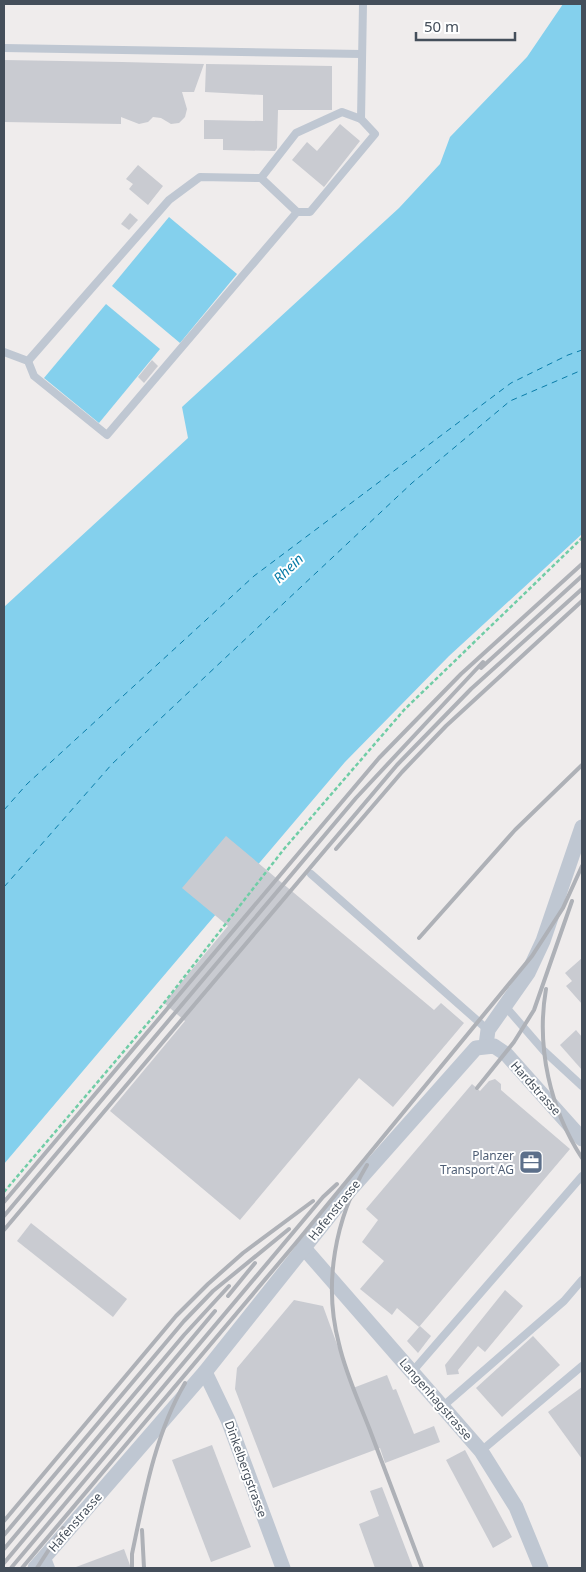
<svg xmlns="http://www.w3.org/2000/svg" width="586" height="1572" font-family="'Noto Sans',sans-serif">
  <rect width="100%" height="100%" fill="#efecec"/>
  <!-- water -->
  <g fill="#84d0ed">
    <polygon points="563,4 582,4 582,534 449,656 345,762 4,1164 4,607 188,438 182,407 399,208 440,164 450,137 527,57"/>
    <polygon points="169,217 237,274 180,343 112,286"/>
    <polygon points="106,304 160,349 99,423 44,378"/>
  </g>
  <g fill="none" stroke-linecap="round" stroke-linejoin="round">
    <!-- ferry -->
    <g stroke="#097ca8" stroke-width="1" stroke-dasharray="6 5" stroke-linecap="butt">
      <polyline points="4,810 27,784 254,576 511,383 568,355 582,350"/>
      <polyline points="4,887 112,764 412,483 510,401 582,370"/>
    </g>
  </g>
  <!-- building -->
  <g fill="#c9cbd1">
    <polygon points="4,60 122,62 204,64 194,92 182,92 187,109 185,117 179,123 171,124 161,118 153,117 148,122 139,124 121,117 121,124 4,122"/>
    <polygon points="206,64 332,66 332,110 278,110 277,148 275,151 223,150 223,139 204,139 204,120 263,121 263,95 205,92"/>
    <polygon points="340,124 360,141 324,187 292,160 307,142 317,151"/>
    <polygon points="138,165 163,186 148,205 129,189 133,184 126,179"/>
    <polygon points="130,213 138,220 129,230 121,224"/>
    <polygon points="152,360 158,366 144,383 138,377"/>
    <polygon points="226,836 434,1010 441,1003 464,1023 393,1107 359,1078 240,1220 110,1111 185,1021 164,1003 228,926 182,888"/>
    <polygon points="582,958 582,1004 566,986 572,981 565,973"/>
    <polygon points="576,1030 582,1037 582,1070 560,1045"/>
    <polygon points="495,1079 501,1084 501,1090 570,1149 419,1327 397,1308 392,1315 360,1289 384,1261 362,1242 378,1220 366,1209 472,1084 480,1091 489,1081"/>
    <polygon points="31,1223 127,1299 113,1317 17,1241"/>
    <polygon points="505,1290 523,1306 485,1352 478,1346 458,1370 459,1374 447,1375 445,1365"/>
    <polygon points="294,1300 323,1306 353,1388 387,1375 393,1390 396,1389 414,1434 434,1426 440,1442 385,1463 380,1448 273,1488 235,1389 237,1368"/>
    <polygon points="420,1326 431,1336 418,1353 407,1341"/>
    <polygon points="533,1336 560,1365 502,1417 476,1388"/>
    <polygon points="582,1387 582,1459 548,1412"/>
    <polygon points="212,1445 251,1547 211,1562 172,1460"/>
    <polygon points="465,1450 512,1537 493,1548 446,1460"/>
    <polygon points="382,1487 413,1568 375,1568 359,1524 379,1516 370,1491"/>
    <polygon points="124,1549 131,1568 77,1568 76,1567"/>
  </g>
  <g fill="none" stroke-linecap="round" stroke-linejoin="round">
    <!-- path -->
    <polyline stroke="#70cda6" stroke-width="2.5" stroke-dasharray="4 2.5" stroke-linecap="butt" points="4,1192 153,1017 284,849 404,710 582,538"/>
    <!-- service -->
    <g stroke="#bfc7d2" stroke-width="8">
      <polyline points="4,48 362,54"/>
      <polyline points="361,119 363,4"/>
      <polyline points="4,352 28,361 34,376 107,435 297,212 310,212 375,134 361,119 342,112 296,133 261,178"/>
      <polyline points="28,361 169,200 200,177 261,178 297,212"/>
      <polyline points="311,874 488,1030"/>
      <polyline points="505,1006 544,1051 582,1086"/>
      <polyline points="412,1372 582,1176"/>
      <polyline points="442,1407 564,1301 582,1280"/>
      <polyline points="481,1451 582,1366"/>
      <polyline points="46,1555 51,1568"/>
    </g>
    <!-- minor -->
    <g stroke="#bfc7d2" stroke-width="15">
      <polyline points="486,1045 488,1030 528,973 543,941 582,827"/>
      <polyline points="303,1247 481,1451 516,1507 541,1568"/>
      <polyline points="205,1372 228,1420 283,1568"/>
      <polyline points="35,1568 205,1372 350,1190 476,1048 494,1046 506,1054 582,1139"/>
    </g>
    <!-- rail -->
    <g stroke="#aeb1b7" stroke-width="4">
      <polyline points="481,668 582,576"/>
      <polyline points="336,849 402,772 446,726 582,601"/>
      <polyline points="419,938 515,830 582,765"/>
      <path d="M546 989C536 1047 550 1109 582 1158"/>
      <polyline points="477,1088 514,1042 534,1010 572,901"/>
      <path d="M367 1165C335 1218 323 1284 339 1344 346 1375 360 1404 371 1433 388 1478 405 1523 422 1568"/>
      <polyline points="4,1202 379,758 461,674 582,564"/>
      <polyline points="4,1216 356,798 483,662"/>
      <polyline points="4,1230 397,765 471,689 582,589"/>
      <polyline points="228,1296 255,1263"/>
      <polyline points="4,1521 176,1316 208,1284 243,1253 313,1201"/>
      <polyline points="142,1530 144,1568"/>
      <polyline points="4,1535 184,1321 213,1291 289,1229"/>
      <polyline points="4,1549 184,1335 229,1286"/>
      <polyline points="4,1563 215,1311"/>
      <polyline points="11,1568 323,1197 337,1184"/>
      <polyline points="22,1568 295,1244 532,956 563,908 582,866"/>
      <polyline points="37,1568 63,1528"/>
      <path d="M132 1568V1554C144 1497 155 1434 185 1383"/>
    </g>
  </g>
  <!-- icons -->
  <defs>
    <g id="office-square" transform="scale(1.25)"><rect x="-9" y="-9" width="18" height="18" rx="4" fill="#5c6f8a" stroke="#fff"/><path d="M-6-3h4V-5.5h4V-3h4V5H-6ZM-1-4.5V-3h2v-1.5ZM-6 0V1H6V0Z" fill="#fff"/></g>
  </defs>
  <g fill-rule="evenodd">
    <use href="#office-square" x="531" y="1162"/>
  </g>
  <g text-anchor="middle" dominant-baseline="central" stroke-width="4" stroke-linejoin="round" paint-order="stroke">
    <!-- street labels -->
    <g font-size="12" fill="#444e5a" stroke="#fff">
      <text transform="translate(536 1088) rotate(48)">Hardstrasse</text>
      <text transform="translate(334 1210) rotate(-51)">Hafenstrasse</text>
      <text transform="translate(436 1399) rotate(49)">Langenhagstrasse</text>
      <text transform="translate(246 1469) rotate(70)">Dinkelbergstrasse</text>
      <text transform="translate(75 1522) rotate(-49)">Hafenstrasse</text>
    </g>
    <!-- service labels -->
    <g font-size="12" fill="#4e5e75" stroke="#fff" text-anchor="end">
      <text x="514" y="1155">Planzer<tspan x="514" dy="14">Transport AG</tspan></text>
    </g>
    <!-- water labels -->
    <g font-size="14" font-style="italic" fill="#097ca8" stroke="#fff">
      <text transform="translate(288 568) rotate(-44)">Rhein</text>
    </g>
  </g>
  <!-- border -->
  <rect width="586" height="1572" fill="none" stroke="#444e5a" stroke-width="10"/>
  <!-- scale -->
  <path d="M416 32v8h99v-8" fill="none" stroke="#444e5a" stroke-width="2.5"/>
  <text x="424" y="32" font-size="15" fill="#444e5a" stroke="#ffffff" stroke-width="4" paint-order="stroke">50 m</text>
</svg>
